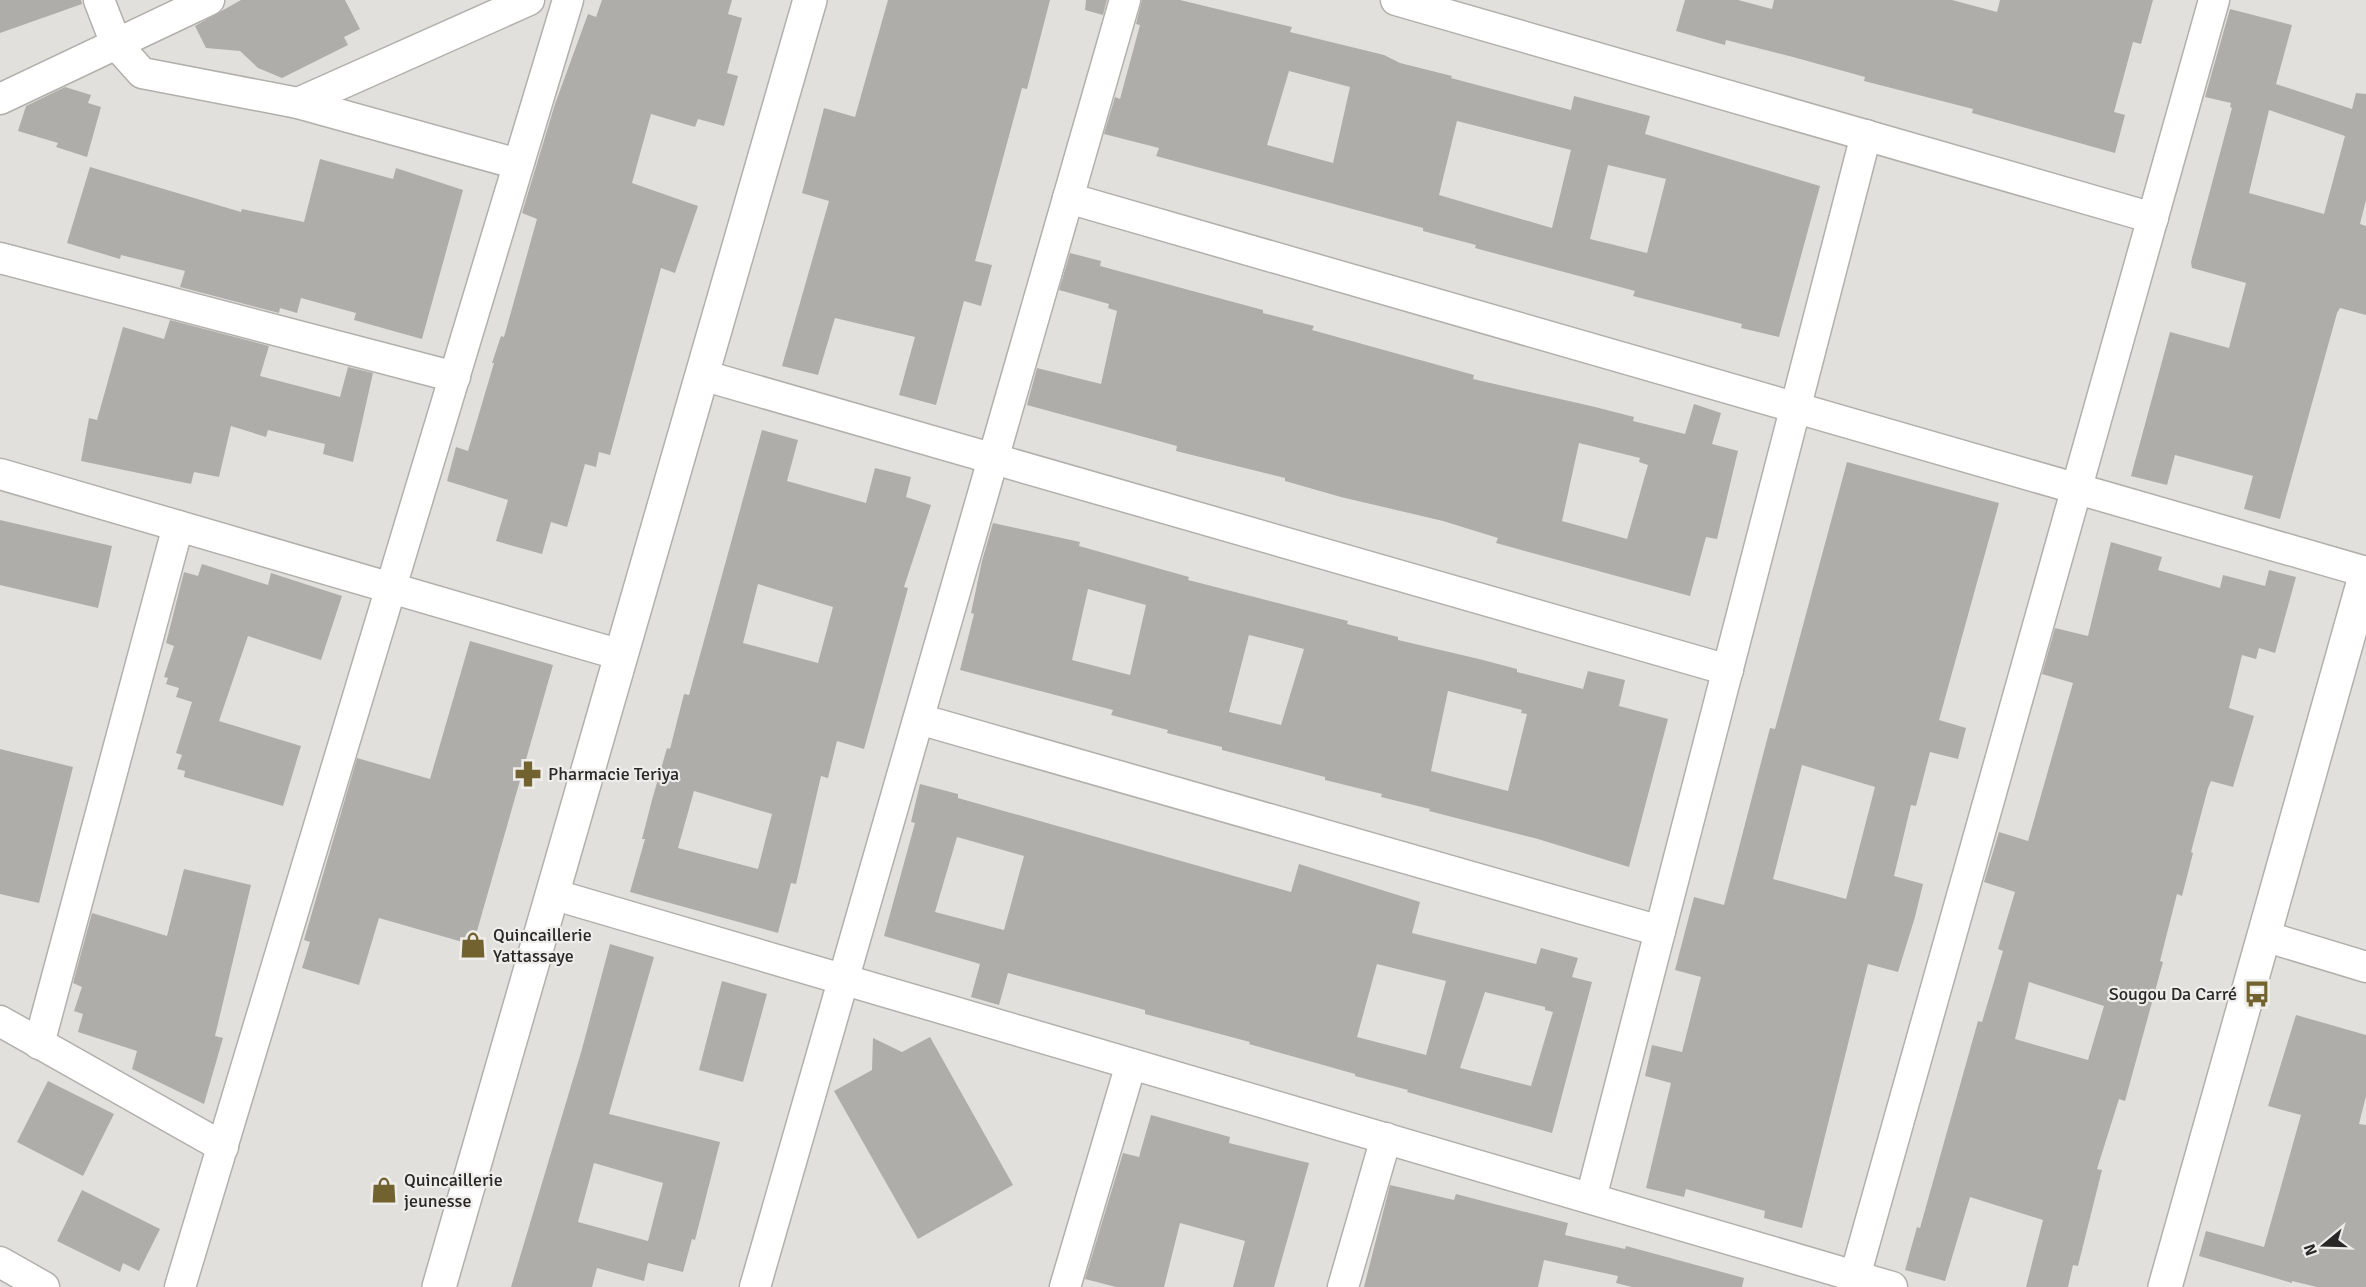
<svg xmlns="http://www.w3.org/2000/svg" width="2366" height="1287" font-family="Signika,sans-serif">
  <rect width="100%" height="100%" fill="#e2e0dc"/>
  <!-- building -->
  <g fill="#afada9" fill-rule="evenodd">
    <polygon points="0,0 81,0 82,4 0,33"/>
    <polygon points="241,0 345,0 360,29 344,37 348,45 282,78 258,68 240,51 206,48 195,26"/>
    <polygon points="602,0 732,0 728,14 742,18 727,73 738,76 724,126 698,119 695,127 651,114 632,183 698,206 675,273 661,268 610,455 599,452 596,467 585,464 567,527 551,522 542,554 496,541 508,500 447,481 456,447 468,451 494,363 492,363 501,336 504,337 537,219 522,213 555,104 588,14 596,17"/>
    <polygon points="888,0 1050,0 1027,89 1022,88 975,261 992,265 981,306 964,301 936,405 899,395 915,337 835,318 818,375 782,366 829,201 802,193 824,108 855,117"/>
    <polygon points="1086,0 1107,0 1103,15 1085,10"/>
    <path d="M1142 0H1180L1292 27 1290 32 1384 55 1400 63 1452 76 1451 78 1571 110 1574 96 1650 116 1645 134 1820 186 1779 337 1741 328 1742 324 1633 296 1635 291 1475 248 1476 245 1423 231V228L1156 156 1159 148 1104 134 1115 97 1120 99 1140 25 1136 24ZM1289 71 1350 87 1333 163 1267 145ZM1457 121 1571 150 1552 228 1439 195ZM1608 165 1666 179 1647 253 1590 239Z"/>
    <polygon points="1685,0 1738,0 1772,9 1774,0 1952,0 1997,12 2000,0 2153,0 2141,44 2133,42 2114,112 2125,115 2115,153 1972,113 1973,109 1864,81 1865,77 1793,57 1726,40 1725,45 1676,31"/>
    <path d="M2230 9 2292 25 2276 84 2352 109 2356 93 2366 94V200L2360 224 2366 226V315L2340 308 2337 313 2280 519 2244 509 2253 476 2175 455 2167 485 2131 476 2170 332 2229 348 2246 283 2192 268 2191 262 2232 108 2230 107 2231 103 2205 97ZM2269 110 2345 136 2324 214 2249 193Z"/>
    <polygon points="65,87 91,95 88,103 101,107 87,157 56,147 58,143 18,131 26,106"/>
    <polygon points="320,159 393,179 396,168 463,190 422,339 354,320 356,313 301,298 297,313 280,308 279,313 180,287 185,271 121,255 120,259 67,243 90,167 241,212 242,209 304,222"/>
    <path d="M1070 253 1101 261 1100 266 1263 310V313L1314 326 1312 330 1474 375 1473 379 1595 407 1634 417 1633 421 1685 434 1694 404 1721 413 1712 444 1738 451 1717 539 1706 537 1690 596 1496 543 1498 538 1443 521 1341 497 1285 481V478L1176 451 1177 446 1027 405 1037 368 1101 384 1117 311 1108 308 1109 304 1059 290ZM1579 443 1640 458 1639 462 1648 465 1627 539 1562 521Z"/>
    <polygon points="170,320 269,346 260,376 340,397 348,367 373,373 353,462 323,454 325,444 268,430 266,437 231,426 219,477 194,472 191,484 81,461 89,418 97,420 123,327 164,339"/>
    <path d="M762 430 798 440 787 481 866 503 875 468 911 477 906 497 931 505 904 587 908 588 864 749 837 741 828 778 821 776 796 884 791 883 778 933 630 892 645 839H642L652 800 667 748 670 749 684 694 689 695ZM758 584 833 607 818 663 743 643ZM694 791 772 814 758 869 678 848Z"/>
    <path d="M1847 462 1999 503 1939 720 1966 728 1958 759 1930 752 1916 806 1911 805 1894 876 1923 884 1915 917 1898 972 1868 964 1802 1228 1764 1218 1765 1211 1686 1189 1684 1197 1646 1188 1671 1083 1645 1076 1652 1045 1682 1052 1701 977 1675 970 1694 897 1724 905 1770 728 1775 729ZM1802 765 1875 787 1846 899 1773 879Z"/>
    <polygon points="0,520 112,546 98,608 0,585"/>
    <path d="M993 523 1080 542 1079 546 1189 577 1188 580 1348 621 1347 624 1398 637V640L1479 659 1517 669V672L1583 689 1588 671 1625 680 1619 706 1668 719 1629 867 1538 839 1429 811 1430 809 1381 797 1382 794 1325 780V777L1222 750V747L1167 733 1168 730 1111 715 1113 710 960 670 974 614 971 613 982 561ZM1088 589 1146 605 1130 675 1072 660ZM1249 635 1304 649 1281 725 1229 712ZM1448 691 1522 710 1521 713 1527 714 1508 791 1431 771Z"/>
    <path d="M2111 542 2162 557 2158 570 2220 588 2223 575 2265 586 2269 570 2296 577 2275 653 2259 648 2256 659 2242 655 2229 708 2254 716 2233 787 2211 781 2208 788 2191 852 2193 853 2182 896 2177 894 2160 961 2163 962 2125 1101 2119 1099 2097 1169 2102 1170 2078 1266 2073 1265 2068 1287H2026L2043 1220 1970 1197 1945 1281 1905 1270 1917 1227 1920 1228 1978 1021 1982 1022 2003 951 1998 949 2015 892 1984 882 1999 832 2028 841 2073 683 2042 674 2055 628 2088 636ZM2029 982 2104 1006 2088 1060 2015 1039Z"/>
    <polygon points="202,564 268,585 271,573 342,596 321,660 248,636 219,721 301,746 283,806 184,777 185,771 177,769 182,755 176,753 192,702 176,697 179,688 166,684 168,678 164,677 174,646 166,643 184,572 198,576"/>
    <polygon points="470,641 553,665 473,945 379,918 359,985 302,968 310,942 304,940 357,758 430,779"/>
    <polygon points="0,749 73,767 39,903 0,894"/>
    <path d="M920 784 958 794V798L1291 892 1299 864 1420 902 1412 933 1536 964 1541 948 1578 958 1572 977 1592 982 1552 1133 1407 1092 1408 1090 1355 1076V1074L1249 1044 1250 1042 1145 1014V1010L1008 973 999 1005 971 997 980 964 884 936 915 823 911 822ZM957 837 1024 856 1004 930 935 912ZM1377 964 1446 981 1426 1055 1357 1037ZM1485 992 1545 1007V1010L1553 1012 1531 1086 1460 1068Z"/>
    <polygon points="184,869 251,885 215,1036 223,1038 204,1104 132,1069 137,1051 78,1032 83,1014 74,1011 82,987 73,983 92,913 167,936"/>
    <path d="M610 944 654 957 609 1114 720 1142 695 1240 692 1239 683 1272 648 1263 644 1281 597 1268 592 1287H511L582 1049ZM594 1163 663 1183 648 1241 578 1222Z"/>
    <polygon points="722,981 767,994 743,1082 699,1070"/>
    <polygon points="2296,1015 2366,1035 2366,1096 2359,1124 2366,1125 2366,1287 2317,1287 2292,1281 2292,1283 2199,1256 2206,1231 2264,1247 2301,1115 2268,1106"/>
    <polygon points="930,1037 1013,1185 918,1239 834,1091 872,1070 873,1038 902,1052"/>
    <polygon points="48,1081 114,1114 83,1176 17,1142"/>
    <polygon points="1151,1115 1230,1137 1229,1143 1309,1163 1274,1287 1233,1287 1245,1241 1180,1223 1164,1287 1116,1287 1085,1279 1123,1153 1139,1157"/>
    <polygon points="1390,1185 1454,1200 1456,1194 1568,1223 1565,1235 1625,1249 1626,1246 1744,1278 1742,1287 1632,1287 1616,1283 1618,1276 1544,1260 1538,1287 1364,1287"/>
    <polygon points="82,1190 160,1229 139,1271 123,1263 120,1272 57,1241"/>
  </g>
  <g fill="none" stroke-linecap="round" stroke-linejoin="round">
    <!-- minor casing -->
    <g stroke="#b1b0ab" stroke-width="33">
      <g id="minor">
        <polyline points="99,0 116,44 142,73 298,103 518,164"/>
        <polyline points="1396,0 2153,218"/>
        <polyline points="0,99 209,0"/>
        <polyline points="298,103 529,0"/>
        <polyline points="1068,198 2366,572"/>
        <polyline points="0,258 455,377"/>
        <polyline points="702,375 1728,670"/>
        <polyline points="0,474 621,655"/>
        <polyline points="919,719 1660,931"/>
        <polyline points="552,894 1892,1287"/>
        <polyline points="2264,936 2366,967"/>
        <polyline points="0,1021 223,1147"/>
        <polyline points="39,1044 178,526"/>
        <polyline points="1591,1198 1866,135"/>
        <polyline points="0,1262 44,1287"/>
        <polyline points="180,1287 568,0"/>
        <polyline points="755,1287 1125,0"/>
        <polyline points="1065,1287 1131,1064"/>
        <polyline points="1343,1287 1386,1138"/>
        <polyline points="1852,1287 2214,0"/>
      </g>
    </g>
    <!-- tertiary casing -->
    <g stroke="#b1b0ab" stroke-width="36">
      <g id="tertiary">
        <polyline points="439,1287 810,0"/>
        <polyline points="2165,1287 2366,573"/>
      </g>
    </g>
    <!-- minor -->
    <use href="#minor" stroke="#fff" stroke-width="30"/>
    <!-- tertiary -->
    <use href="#tertiary" stroke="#fff" stroke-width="33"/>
  </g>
  <!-- icons -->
  <defs>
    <g id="pharmacy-bare" transform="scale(2.07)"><path d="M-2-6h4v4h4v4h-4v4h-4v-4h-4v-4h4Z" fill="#71622f" stroke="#efede9" stroke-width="2.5" paint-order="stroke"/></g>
    <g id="shop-bare" transform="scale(2.07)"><path d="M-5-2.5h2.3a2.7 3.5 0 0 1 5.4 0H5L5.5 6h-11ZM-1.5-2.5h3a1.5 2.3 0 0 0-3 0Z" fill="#71622f" stroke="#efede9" stroke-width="2.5" paint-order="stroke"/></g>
    <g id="bus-bare" transform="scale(2.07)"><path d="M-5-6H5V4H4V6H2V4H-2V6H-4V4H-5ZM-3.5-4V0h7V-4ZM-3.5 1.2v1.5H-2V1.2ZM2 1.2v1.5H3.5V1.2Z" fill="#71622f" stroke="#efede9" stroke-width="2.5" paint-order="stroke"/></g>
  </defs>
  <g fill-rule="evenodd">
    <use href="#pharmacy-bare" x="528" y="774"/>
    <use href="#shop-bare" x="473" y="945"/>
    <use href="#bus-bare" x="2257" y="994"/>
    <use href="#shop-bare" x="384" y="1190"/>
  </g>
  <g text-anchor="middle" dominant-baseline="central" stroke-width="4.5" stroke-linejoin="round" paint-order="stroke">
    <!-- poi labels -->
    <g font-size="18" fill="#292827" stroke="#efede9" text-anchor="start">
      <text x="548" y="774">Pharmacie Teriya</text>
      <text x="493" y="935">Quincaillerie<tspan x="493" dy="21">Yattassaye</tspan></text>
      <text x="2237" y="994" text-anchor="end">Sougou Da Carré</text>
      <text x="404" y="1180">Quincaillerie<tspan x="404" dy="21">jeunesse</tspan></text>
    </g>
  </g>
  <!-- north arrow -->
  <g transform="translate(2324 1245) rotate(251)" stroke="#efede9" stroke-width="4.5" paint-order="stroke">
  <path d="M0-4.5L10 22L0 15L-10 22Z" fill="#292827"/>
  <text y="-9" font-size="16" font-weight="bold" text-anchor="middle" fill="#292827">N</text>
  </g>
</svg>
